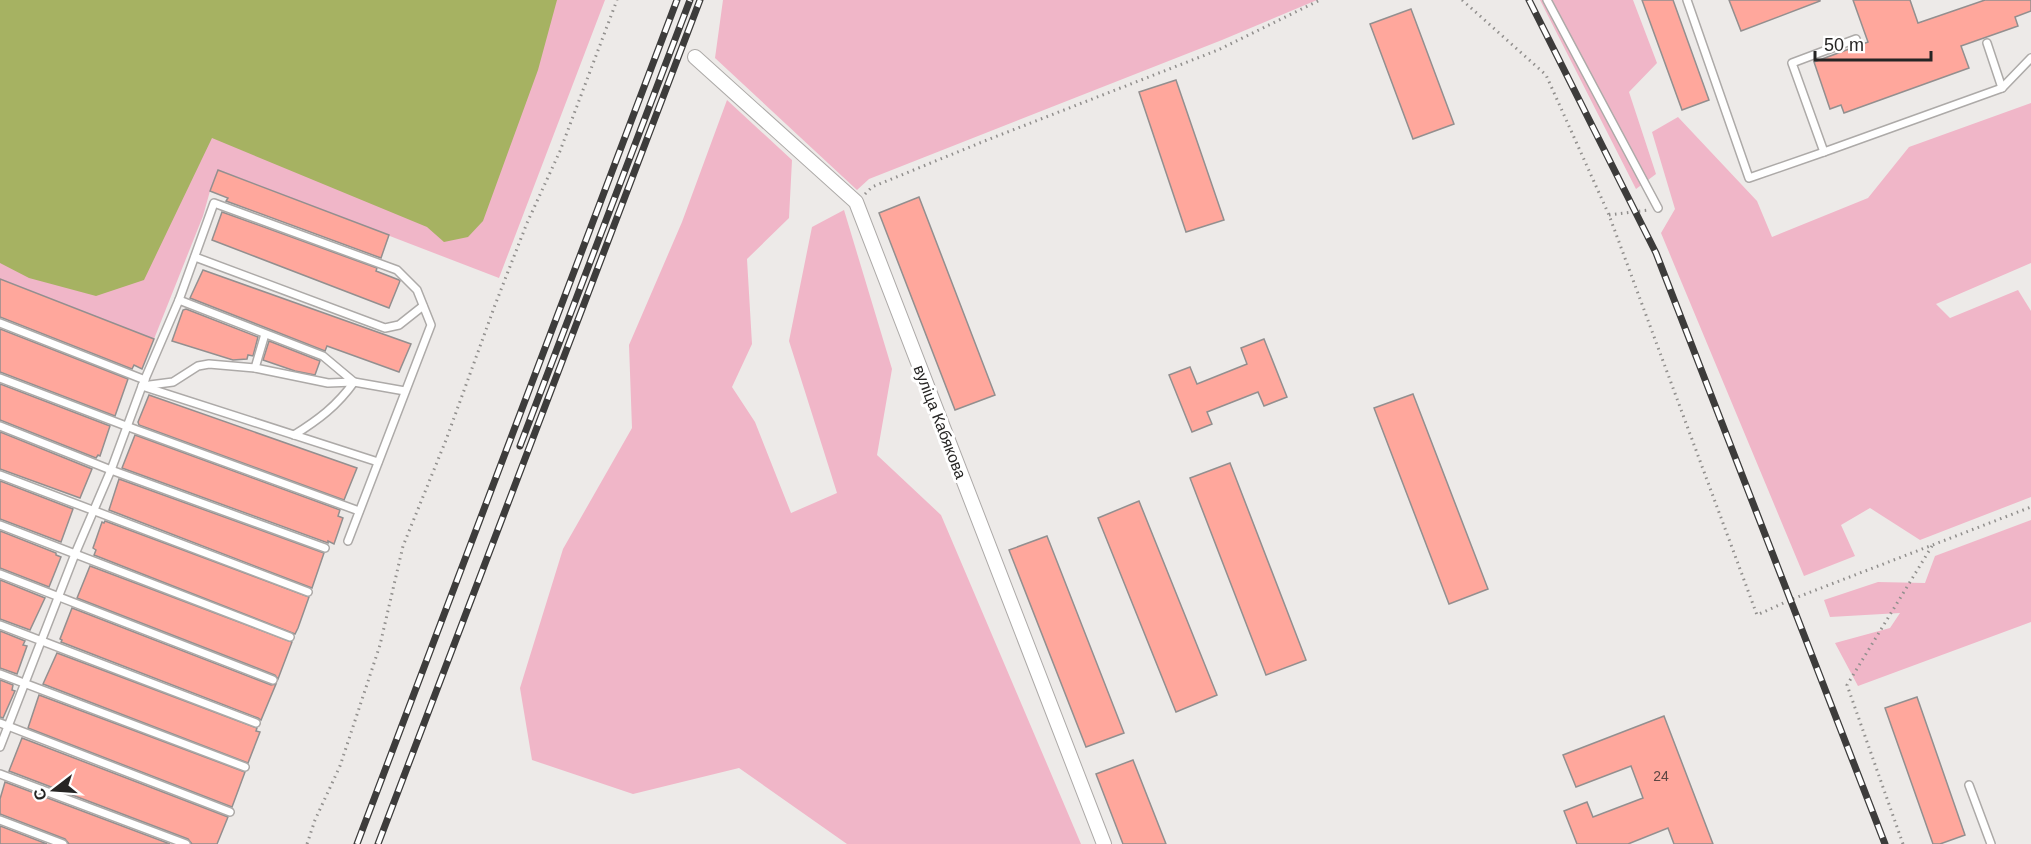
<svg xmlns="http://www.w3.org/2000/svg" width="2031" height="844" font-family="Helvetica,sans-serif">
  <rect width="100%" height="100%" fill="#edeae8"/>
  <!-- green -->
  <g fill="#f0b6c8">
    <polygon points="0,0 605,0 499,278 218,170 210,191 203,216 154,339 0,279"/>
    <polygon points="723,0 1317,0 1222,40 869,179 857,190 715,58"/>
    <polygon points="1540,0 1633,0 1657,63 1629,92 1656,174 1636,189"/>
    <polygon points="727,100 792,160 789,218 747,259 752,344 732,387 755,422 791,513 837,493 789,341 812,227 844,210 892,369 877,455 941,515 1081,844 847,844 739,768 633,794 532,760 520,688 563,549 632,428 629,345 682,222"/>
    <polygon points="2031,103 2031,263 1936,304 1950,318 2018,290 2031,311 2031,497 1920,540 1870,508 1841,525 1855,556 1804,576 1661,233 1675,209 1652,132 1678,117 1757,201 1772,237 1868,198 1909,147"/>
    <polygon points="2031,520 2031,622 1858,686 1835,643 1890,628 1900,613 1830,617 1824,600 1878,582 1925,583 1935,556"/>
  </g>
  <!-- water -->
  <polygon fill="#a6b262" points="0,0 557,0 538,70 483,221 468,237 444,242 427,227 212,138 144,280 96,296 29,278 0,263"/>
  <!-- building -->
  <g fill="#ffa79c" stroke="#938f8f" stroke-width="1.5">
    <polygon points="1642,0 1673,0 1709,100 1682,110"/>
    <polygon points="1729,0 1820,0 1820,1 1741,31"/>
    <polygon points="1853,0 1910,0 1918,23 1985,0 2031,0 2031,11 2015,17 2018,26 1961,46 1969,68 1844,113 1841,105 1830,109 1814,62 1868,42"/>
    <polygon points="1411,9 1454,124 1413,139 1370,24"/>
    <polygon points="1176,80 1224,220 1186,232 1139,92"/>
    <polygon points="218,170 389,235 381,258 226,201 228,198 210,191"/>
    <polygon points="919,197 995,395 955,410 879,213"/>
    <polygon points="222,212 377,268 376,271 399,280 400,281 389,308 212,240"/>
    <polygon points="203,270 411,344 399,372 327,346 325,351 190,298"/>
    <polygon points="0,279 154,339 142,369 134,365 132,369 0,317"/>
    <polygon points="186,309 258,337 253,356 248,355 247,359 233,360 172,341 183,310"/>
    <polygon points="0,329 128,379 115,416 0,372"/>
    <polygon points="1264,339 1287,397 1264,406 1258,392 1207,412 1212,424 1192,432 1169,375 1190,367 1197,384 1247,364 1241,348"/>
    <polygon points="269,341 320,361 315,375 295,371 263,360"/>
    <polygon points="0,384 110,426 100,456 98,455 96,458 0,420"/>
    <polygon points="1413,394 1488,589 1449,604 1374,408"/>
    <polygon points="149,395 357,468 344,500 139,425 138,422"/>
    <polygon points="0,432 92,469 80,498 0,469"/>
    <polygon points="135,435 340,510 338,516 343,518 334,544 328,541 328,543 122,468"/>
    <polygon points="1230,463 1306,660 1266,675 1190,478"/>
    <polygon points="119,479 324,553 312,588 109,510"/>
    <polygon points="0,481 73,509 61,542 0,519"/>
    <polygon points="1139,501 1217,695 1176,712 1098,518"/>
    <polygon points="105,521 309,597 298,628 295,634 94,555 96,550 93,548 102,522 104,523"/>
    <polygon points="0,531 56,553 56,555 61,557 49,587 0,568"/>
    <polygon points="1047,536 1124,733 1086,747 1009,550"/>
    <polygon points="90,566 292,642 278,679 275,675 77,598"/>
    <polygon points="0,580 45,598 30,630 0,619"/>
    <polygon points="72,608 271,685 276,684 261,720 258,718 61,642 62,640 60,639"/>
    <polygon points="0,631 25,641 23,645 27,646 17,674 0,668"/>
    <polygon points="57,653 257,728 256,731 260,732 248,763 43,684"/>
    <polygon points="0,680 13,685 12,690 15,691 3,718 0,717"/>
    <polygon points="39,695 245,772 232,807 28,728"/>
    <polygon points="1917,697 1965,835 1940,844 1933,844 1885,708"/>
    <polygon points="1664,716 1713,844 1674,844 1668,828 1628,844 1577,844 1564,811 1587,802 1593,817 1643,798 1631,766 1576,787 1563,755"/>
    <polygon points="22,738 228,817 217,844 192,844 188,839 9,771"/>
    <polygon points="1133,760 1166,844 1123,844 1096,774"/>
    <polygon points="5,782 170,844 69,844 65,839 0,814 0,799"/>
    <polygon points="0,826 47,844 0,844"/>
  </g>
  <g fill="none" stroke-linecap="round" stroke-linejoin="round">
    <!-- service casing -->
    <g stroke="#adaaa8" stroke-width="10">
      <g id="service">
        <polyline points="1547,0 1658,208"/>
        <polyline points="1687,0 1749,178 1824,152"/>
        <polyline points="1856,39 1792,63 1824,152 2002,88 2031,58"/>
        <polyline points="1987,43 2002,88"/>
        <polyline points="195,257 385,328 399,325 423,306"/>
        <path d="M179 300 323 356 354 382C337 406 318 420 294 435"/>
        <polyline points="0,323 145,380"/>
        <polyline points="255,368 265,334"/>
        <polyline points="0,378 126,426 359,511"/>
        <polyline points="142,386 173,382 198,366 209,364 255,368 328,383 354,382 405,391"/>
        <polyline points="145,387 378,462"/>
        <polyline points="0,426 111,470 325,548"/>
        <polyline points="0,475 308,592"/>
        <polyline points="0,525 290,637"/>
        <polyline points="0,574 273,680"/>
        <polyline points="0,625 256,723"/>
        <polyline points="0,674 245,767"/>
        <polyline points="0,723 230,812"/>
        <polyline points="0,747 75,554 111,470 142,386 179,300 214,203 397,270 417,290 431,325 348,541"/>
        <polyline points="0,774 186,844"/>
        <polyline points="1969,785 1991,844"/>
        <polyline points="0,820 63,844"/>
      </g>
    </g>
    <!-- minor casing -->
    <g stroke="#adaaa8" stroke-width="16">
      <polyline id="minor" points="695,57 856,202 1104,844"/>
    </g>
    <!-- path -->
    <g stroke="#918f8d" stroke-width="3" stroke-dasharray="1.5 4.5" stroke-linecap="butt">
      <polyline points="1462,0 1546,75 1609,215 1757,615 1790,600 2031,507"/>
      <polyline points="865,194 872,187 987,140 1218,50 1320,0"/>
      <polyline points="1609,215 1649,210"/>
      <polyline points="307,844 315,820 340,766 380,645 403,546 446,440 495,305 527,223 560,151 617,0"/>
      <polyline points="1903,844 1847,685 1932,546"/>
    </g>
    <!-- service -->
    <use href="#service" stroke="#fff" stroke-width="7"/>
    <!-- minor -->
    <use href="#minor" stroke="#fff" stroke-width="14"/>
    <!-- rail casing -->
    <g stroke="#3d3c3b" stroke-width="7">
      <g id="rail">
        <polyline points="1529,0 1656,253 1885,844"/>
        <polyline points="520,446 690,0"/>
        <polyline points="357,844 677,0"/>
        <polyline points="378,844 700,0"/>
      </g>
    </g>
    <!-- rail -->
    <use href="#rail" stroke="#fff" stroke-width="4.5" stroke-dasharray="14" stroke-linecap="butt"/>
  </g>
  <g text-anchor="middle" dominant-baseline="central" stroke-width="6" stroke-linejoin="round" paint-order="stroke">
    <!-- number labels -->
    <g font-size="14" fill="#5c4642">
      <text x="1661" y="776">24</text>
    </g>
    <!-- street labels -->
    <g font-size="16" fill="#262524" stroke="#fff">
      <text transform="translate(940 422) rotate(69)">вуліца Кабякова</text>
    </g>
  </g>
  <!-- north arrow -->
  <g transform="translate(54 790) rotate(253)" stroke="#ffffff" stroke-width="4.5" paint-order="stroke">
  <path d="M0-4.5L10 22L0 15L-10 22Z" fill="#262524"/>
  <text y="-9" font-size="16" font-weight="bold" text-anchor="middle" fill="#262524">С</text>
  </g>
  <!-- scale -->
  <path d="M1815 51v9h116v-9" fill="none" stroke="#262524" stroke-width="3"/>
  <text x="1824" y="51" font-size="18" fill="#262524" stroke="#ffffff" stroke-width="4.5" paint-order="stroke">50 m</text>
</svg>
